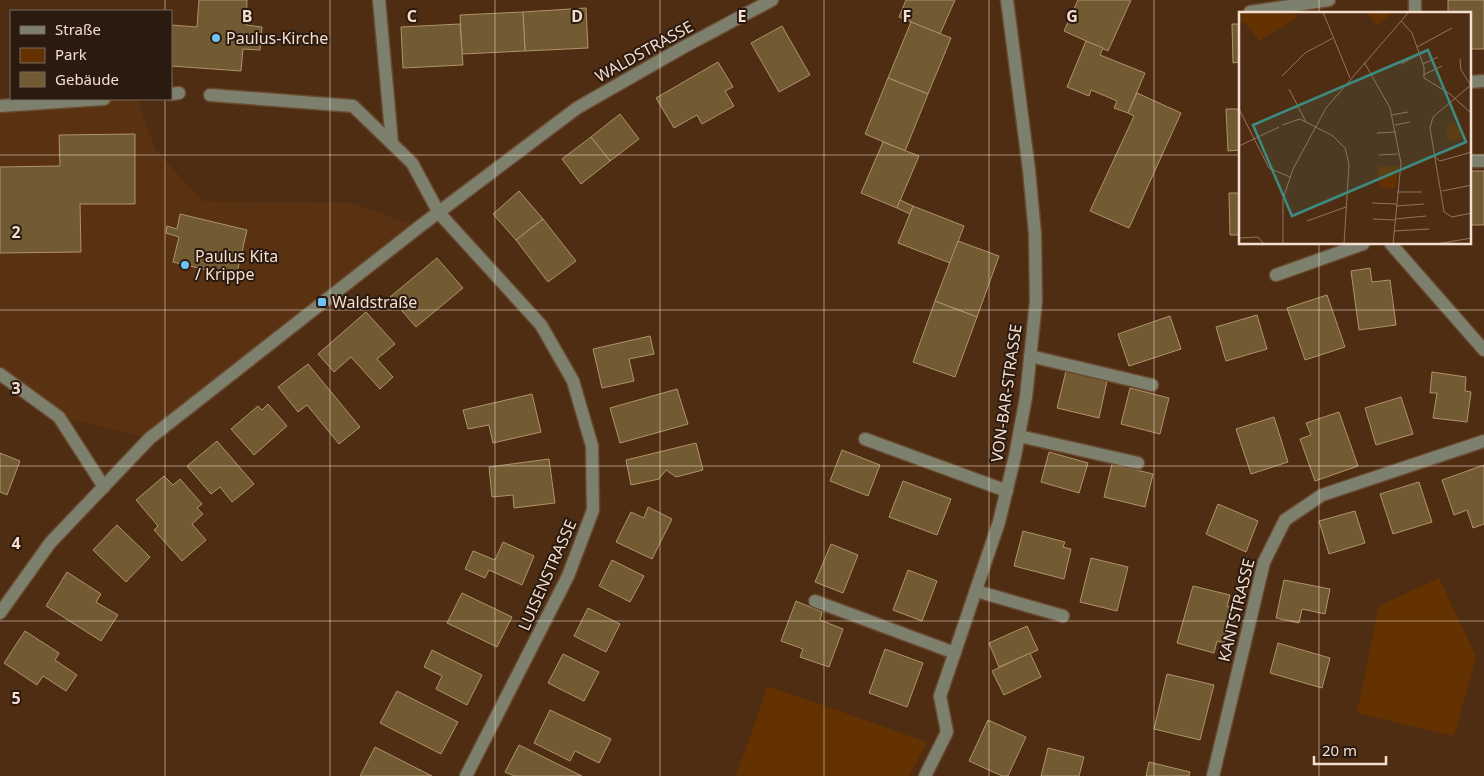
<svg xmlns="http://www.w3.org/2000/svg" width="1484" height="776" font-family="'Noto Sans',sans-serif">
  <rect width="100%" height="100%" fill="#4f2d12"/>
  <!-- built -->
  <polygon fill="#5a3211" points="87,99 137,99 155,149 202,201 352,203 419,227 150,438 59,417 0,374 0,106"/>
  <!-- green -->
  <g fill="#643200">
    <polygon points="1439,578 1476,657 1454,736 1357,713 1379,606"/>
    <polygon points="768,686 927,742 909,776 736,776"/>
  </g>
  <!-- building -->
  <g fill="#725a33" stroke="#ae936b">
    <polygon points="199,0 247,0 246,25 262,27 260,50 243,49 241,71 171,66 171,25 197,27"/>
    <polygon points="906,0 955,0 940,34 899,17"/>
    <polygon points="1078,0 1131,0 1108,51 1064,31"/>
    <polygon points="1448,0 1484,0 1484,49 1470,49 1470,14 1448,14"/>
    <polygon points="586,8 588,48 525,51 523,12"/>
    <polygon points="523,12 525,51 462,54 460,15"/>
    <polygon points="911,22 951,38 928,94 888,78"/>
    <polygon points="460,24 463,65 403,68 401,27"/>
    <polygon points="1232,24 1240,24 1240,62 1233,63"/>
    <polygon points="782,26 810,75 779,92 751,43"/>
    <polygon points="1086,41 1103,48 1100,55 1145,73 1128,113 1114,108 1117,101 1091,90 1089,96 1067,87"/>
    <polygon points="718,62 733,87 725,91 734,106 702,124 697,115 674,128 656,98"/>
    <polygon points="888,78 928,94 905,151 865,134"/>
    <polygon points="1137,93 1181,113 1129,228 1090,211 1134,116 1128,113"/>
    <polygon points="1226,109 1240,109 1240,150 1228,151"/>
    <polygon points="620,114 639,139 610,161 591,137"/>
    <polygon points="135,134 135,204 80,204 81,252 0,253 0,167 60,166 59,135"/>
    <polygon points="591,137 610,161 581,184 562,159"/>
    <polygon points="883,142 919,156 897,208 861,193"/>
    <rect x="1470" y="171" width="14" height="54"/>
    <polygon points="519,191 543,219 516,240 493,214"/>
    <polygon points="1229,193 1240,193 1240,235 1230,235"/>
    <polygon points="900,200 913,206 910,214 897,208"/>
    <polygon points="913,206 964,226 950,263 898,243"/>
    <polygon points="180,214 247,230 236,277 173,262 179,237 166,233 167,226 177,229"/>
    <polygon points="543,219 576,261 548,282 516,240"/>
    <polygon points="958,241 999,256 977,317 935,301"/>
    <polygon points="437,258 463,288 416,327 390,297"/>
    <polygon points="1370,268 1372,282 1390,280 1396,325 1359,330 1351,271"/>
    <polygon points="1327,295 1345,347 1305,360 1287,308"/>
    <polygon points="935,301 977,317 955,377 913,362"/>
    <polygon points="366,312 395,344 377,359 393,377 380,389 351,357 334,372 318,354"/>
    <polygon points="1257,315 1267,349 1226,361 1216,327"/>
    <polygon points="1170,316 1181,349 1129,366 1118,334"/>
    <polygon points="650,336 654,354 629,359 634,381 602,388 593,349"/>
    <polygon points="308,364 360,427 339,444 307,405 298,412 278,387"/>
    <polygon points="1066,371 1107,381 1099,418 1057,408"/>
    <polygon points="1432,372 1466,377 1465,391 1471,392 1467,422 1433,418 1437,393 1430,393"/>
    <polygon points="1130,388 1169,398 1160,434 1121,424"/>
    <polygon points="677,389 688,424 620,443 610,408"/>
    <polygon points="532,394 541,432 493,443 489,425 468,429 463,410"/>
    <polygon points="1401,397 1413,434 1376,445 1365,408"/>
    <polygon points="268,404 287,426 254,455 231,429 258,406 262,410"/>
    <polygon points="1339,412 1358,466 1315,481 1300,439 1311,435 1306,423"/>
    <polygon points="1274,417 1288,462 1251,474 1236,429"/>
    <polygon points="217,441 254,484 232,502 220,487 211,494 187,466"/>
    <polygon points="696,443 703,470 676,477 666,470 659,479 631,485 626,460"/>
    <polygon points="842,450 880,465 868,496 830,481"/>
    <polygon points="1049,452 1088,463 1079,493 1041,482"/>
    <polygon points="0,453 20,461 7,495 0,492"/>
    <polygon points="549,459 555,503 514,508 513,495 492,497 489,467"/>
    <polygon points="1112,464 1153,474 1145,507 1104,497"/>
    <polygon points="1484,465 1484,524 1473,528 1467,510 1454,515 1442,480"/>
    <polygon points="164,476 173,485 180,479 202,504 197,508 203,514 192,524 206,540 182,561 154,530 158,526 136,500"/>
    <polygon points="903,481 951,499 937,535 889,517"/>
    <polygon points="1419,482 1432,522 1393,534 1380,494"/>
    <polygon points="1218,504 1258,521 1246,552 1206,534"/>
    <polygon points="648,507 672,519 652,559 616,542 631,512 644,518"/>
    <polygon points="1355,511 1365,543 1329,554 1319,521"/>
    <polygon points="117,525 150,557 126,582 93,550"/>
    <polygon points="1023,531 1065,542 1063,547 1071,549 1064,579 1014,566"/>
    <polygon points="503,542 534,556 522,585 489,570 485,578 465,569 473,551 495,560"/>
    <polygon points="831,544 858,555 843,593 815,582"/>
    <polygon points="1091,558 1128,567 1117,611 1080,602"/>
    <polygon points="612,560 644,576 630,602 599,586"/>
    <polygon points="908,570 937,581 922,621 893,610"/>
    <polygon points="67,572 101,594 96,602 118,615 101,641 46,606"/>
    <polygon points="1284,580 1330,589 1325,614 1302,609 1299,623 1276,618"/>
    <polygon points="1193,586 1230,595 1227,606 1233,608 1224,643 1217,641 1214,653 1177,643"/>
    <polygon points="462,593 512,617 497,647 447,623"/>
    <polygon points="796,601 822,612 820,620 843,629 829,667 800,657 803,649 781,641"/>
    <polygon points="588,608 620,624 606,652 574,636"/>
    <polygon points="1027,626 1038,650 999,667 989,643"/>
    <polygon points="25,631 59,653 55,660 77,675 66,691 43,676 37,685 4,663"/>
    <polygon points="1278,643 1330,658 1322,688 1270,673"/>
    <polygon points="885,649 923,663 907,707 869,693"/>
    <polygon points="432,650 482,675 467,705 436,689 442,676 424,667"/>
    <polygon points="1030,653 1041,677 1004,695 992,671"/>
    <polygon points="563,654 599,672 584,701 548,683"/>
    <polygon points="1167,674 1214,685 1200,740 1154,729"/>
    <polygon points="397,691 458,722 441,754 380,723"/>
    <polygon points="550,710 611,739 599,763 575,751 570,761 534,743"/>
    <polygon points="988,720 1026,737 1008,776 1002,776 969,761"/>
    <polygon points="519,745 582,776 514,776 505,772"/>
    <polygon points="375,747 432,776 360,776"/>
    <polygon points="1048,748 1084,757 1079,776 1041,776"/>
    <polygon points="1149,762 1190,772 1189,776 1146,776"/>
  </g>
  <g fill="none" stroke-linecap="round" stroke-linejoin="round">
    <!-- minor casing -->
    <g stroke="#694930" stroke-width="15">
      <g id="minor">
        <polyline points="379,0 392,143"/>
        <polyline points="1250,12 1329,0"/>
        <polyline points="1415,14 1415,0"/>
        <polyline points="1470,82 1484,81"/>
        <polyline points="171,94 179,93"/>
        <polyline points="210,95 353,106 412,163 439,213 541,325 573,381 592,446 593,510 568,576 466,776"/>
        <polyline points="0,106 104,99"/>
        <polyline points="1470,161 1484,161"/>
        <polyline points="1391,244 1484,350"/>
        <polyline points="1276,275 1363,244"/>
        <polyline points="1030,356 1152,385"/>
        <polyline points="0,374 59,417 104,487"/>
        <polyline points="1019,436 1138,463"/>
        <polyline points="865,439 1007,491"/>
        <polyline points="976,591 1063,616"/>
        <polyline points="815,601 955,653"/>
        <polyline points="0,613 50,543 150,438 419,227 577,108 682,48 772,0"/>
        <polyline points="925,776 947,732 940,696 999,522 1015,456 1026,397 1036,301 1035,234 1029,170 1007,0"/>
        <polyline points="1213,776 1264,562 1285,520 1322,495 1484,441"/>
      </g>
    </g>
    <!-- minor -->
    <use href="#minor" stroke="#7c806d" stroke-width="12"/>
  </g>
  <!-- grid -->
  <path fill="none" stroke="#f4decf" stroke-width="1" stroke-opacity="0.55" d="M165 0V11M330 0V776M495 0V776M660 0V776M824 0V776M989 0V776M1154 0V776M1319 0V14M165 99V776M0 155H1240M1470 155H1484M1319 244V776M0 310H1484M0 466H1484M0 621H1484"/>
  <!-- markers -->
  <g fill="#6fc2f4" stroke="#2a1a0f" stroke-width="2">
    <circle cx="216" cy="38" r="5"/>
    <circle cx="185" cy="265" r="5"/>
    <rect x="317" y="297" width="10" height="10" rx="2.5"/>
  </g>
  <g text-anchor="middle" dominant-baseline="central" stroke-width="4" stroke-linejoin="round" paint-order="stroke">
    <!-- poi labels -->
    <g font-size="16" fill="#f4decf" stroke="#2a1a0f" text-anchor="start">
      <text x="226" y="38">Paulus-Kirche</text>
      <text x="195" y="256">Paulus Kita<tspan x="195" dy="18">/ Krippe</tspan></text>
      <text x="332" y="302">Waldstraße</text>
    </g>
    <!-- street labels -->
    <g font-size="16" fill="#f4decf" stroke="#2a1a0f">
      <text transform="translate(644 51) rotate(-29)">WALDSTRASSE</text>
      <text transform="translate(1006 393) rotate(-82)">VON-BAR-STRASSE</text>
      <text transform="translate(547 575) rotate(-66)">LUISENSTRASSE</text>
      <text transform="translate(1236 610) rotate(-76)">KANTSTRASSE</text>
    </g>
  </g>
  <!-- overview -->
  <g transform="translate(1239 12)">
    <rect width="232" height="232" fill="#4f2d12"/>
    <path d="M0 0H47L60 4 20 29 6 10 0 12ZM127 0H154L138 13ZM212 109 221 116 222 127 209 129 207 115ZM160 154 156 176 140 175 139 155Z" fill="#643200"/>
    <path fill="none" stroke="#91745e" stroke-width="1" d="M84 0 111 66M162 9 173 21 185 55V66L211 82 233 102M178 35 213 16M221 47 222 58 231 72M125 50 151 96 162 151 154 232M162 52 181 42M184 52 199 45M184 63 203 54M43 64 66 41 94 26M233 72 194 105 191 116 205 200 213 205 233 201M50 77 67 110M0 97 30 156 51 165M153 103 169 100M43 113 61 107 94 124 106 136 110 152 105 232M156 113 171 110M138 121 157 120M0 134 40 115M140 143 159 142M196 145 201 149 233 140M203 179 233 173M158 180H183M133 191 157 192M157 194 185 192M134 207 156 208M156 207 187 204M68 209 107 195M155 219 190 217M0 226 19 225 25 232M44 232V187L54 157 87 96 170 0M197 232 233 226"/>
    <path fill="#3d8b81" fill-opacity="0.15" stroke="#3d8b81" stroke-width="2.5" d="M189 38 227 130 53 204 14 113Z"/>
    <rect width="232" height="232" fill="none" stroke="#f4decf" stroke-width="2.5"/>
  </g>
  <g font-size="16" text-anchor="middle" font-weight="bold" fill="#f4decf" stroke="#2a1a0f" stroke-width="4" stroke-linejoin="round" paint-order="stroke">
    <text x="247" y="22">B</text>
    <text x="412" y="22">C</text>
    <text x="577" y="22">D</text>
    <text x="742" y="22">E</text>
    <text x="907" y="22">F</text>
    <text x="1072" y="22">G</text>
    <text x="16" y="238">2</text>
    <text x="16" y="394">3</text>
    <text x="16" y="549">4</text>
    <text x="16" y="704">5</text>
  </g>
  <!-- legend -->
  <rect x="10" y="10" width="162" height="90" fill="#2a1a0f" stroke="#7b685c"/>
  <rect x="20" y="26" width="25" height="8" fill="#7c806d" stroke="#7b685c"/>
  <text x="55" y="35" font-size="15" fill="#f4decf">Straße</text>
  <rect x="20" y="48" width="25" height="15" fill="#643200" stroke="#7b685c"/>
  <text x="55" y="60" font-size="15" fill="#f4decf">Park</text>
  <rect x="20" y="72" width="25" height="15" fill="#725a33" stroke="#7b685c"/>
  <text x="55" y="85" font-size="15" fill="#f4decf">Gebäude</text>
  <!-- scale -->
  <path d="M1314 756v8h72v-8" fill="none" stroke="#f4decf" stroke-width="2.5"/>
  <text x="1322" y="756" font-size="15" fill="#f4decf" stroke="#2a1a0f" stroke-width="4" paint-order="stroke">20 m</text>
</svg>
